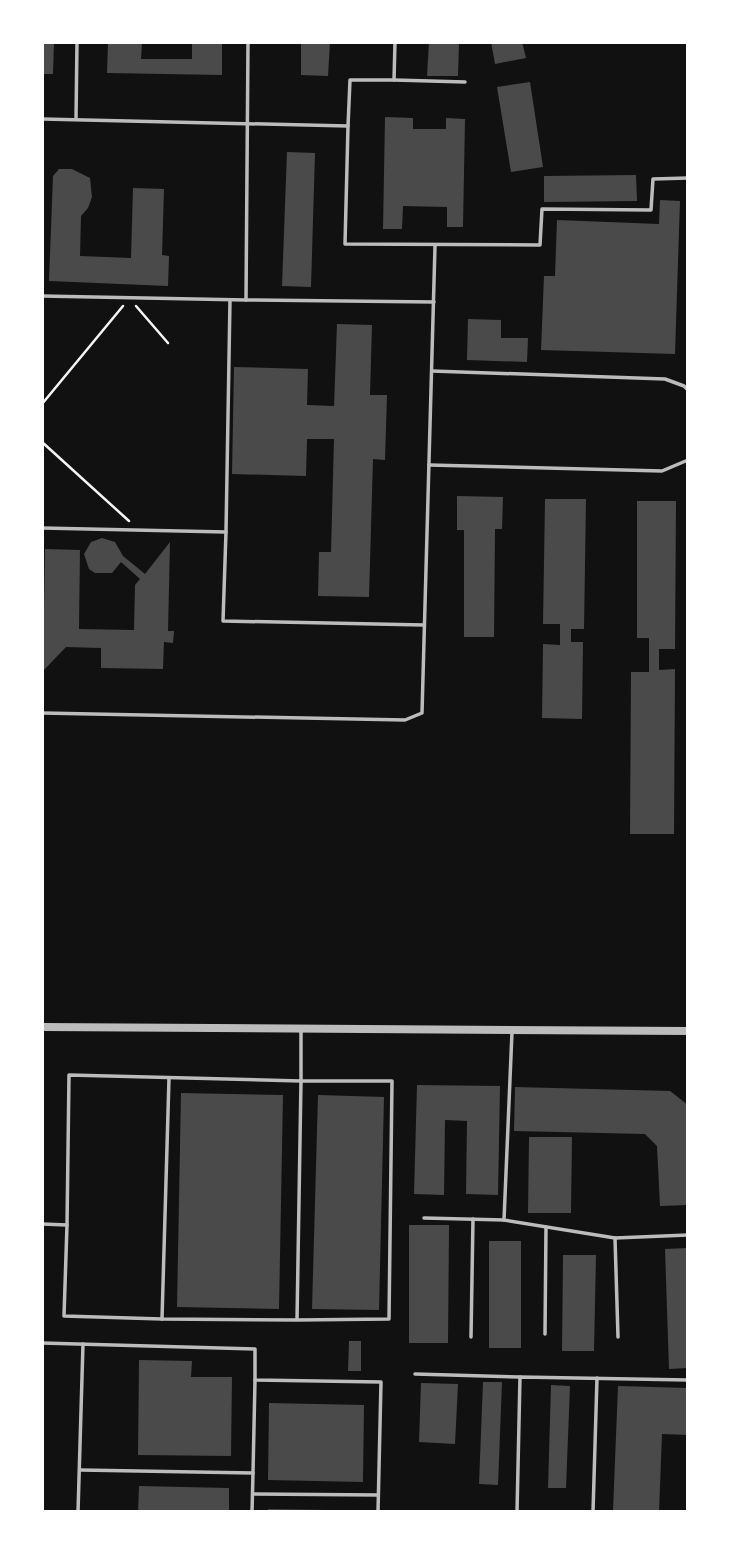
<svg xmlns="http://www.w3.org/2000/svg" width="730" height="1554" font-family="'PT Sans Narrow',sans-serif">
  <rect width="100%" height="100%" fill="#111"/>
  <!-- building -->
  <g fill="#4a4a4a">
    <polygon points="42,42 54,42 53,74 42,74"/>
    <polygon points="108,42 142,42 141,59 192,59 192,42 222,42 222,75 107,73"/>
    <polygon points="301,42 330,42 328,76 301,75"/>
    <polygon points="429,42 459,42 458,76 427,76"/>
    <polygon points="491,42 522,42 526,58 495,64"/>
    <polygon points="530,82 543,167 511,172 497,87"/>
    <polygon points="385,117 413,118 413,129 446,129 446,118 465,119 463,227 447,227 447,207 403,206 402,229 383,229"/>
    <polygon points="287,152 315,153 311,287 282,286"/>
    <polygon points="59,169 72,169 90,178 92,197 88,208 81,216 80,256 131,258 133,188 164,189 162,255 169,256 168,286 49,281 53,176"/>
    <polygon points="636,175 637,201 544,202 544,176"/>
    <polygon points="660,200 680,201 675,354 541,350 544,276 555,276 557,220 659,224"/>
    <polygon points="468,319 501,320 501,338 528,338 527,362 467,360"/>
    <polygon points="337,324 372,325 370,395 387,395 385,460 373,459 369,597 318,596 319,552 331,552 334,439 307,439 306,476 232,474 234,367 308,369 307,405 334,406"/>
    <polygon points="457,496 503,497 502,529 495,529 494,637 464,637 464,530 457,530"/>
    <polygon points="545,499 586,499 584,629 571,629 571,642 583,642 582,719 542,718 543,644 560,645 560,624 543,624"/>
    <polygon points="637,501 676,501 675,649 659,649 659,670 675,669 674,834 630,834 631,672 649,672 649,638 637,638"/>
    <polygon points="102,538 115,542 123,556 145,574 170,542 168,631 174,631 173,643 164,642 163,669 101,668 101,648 66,647 43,671 45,549 80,550 79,629 134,630 135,585 140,579 121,562 112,573 95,573 89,569 84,554 91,542"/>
    <polygon points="417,1085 500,1086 498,1195 466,1194 467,1121 445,1120 444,1195 414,1194"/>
    <polygon points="515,1087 670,1091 688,1105 688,1205 660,1206 657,1146 645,1134 514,1131"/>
    <polygon points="181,1093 283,1095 279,1309 177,1307"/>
    <polygon points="318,1095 384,1097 379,1310 312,1309"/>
    <polygon points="529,1137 572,1137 571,1213 528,1213"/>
    <polygon points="409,1225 449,1225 448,1343 409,1343"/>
    <rect x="489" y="1241" width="32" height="107"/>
    <polygon points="688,1248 688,1368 669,1369 665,1249"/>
    <polygon points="563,1255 596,1255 594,1351 562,1351"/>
    <polygon points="349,1341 361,1341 361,1371 348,1371"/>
    <polygon points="139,1360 192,1361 191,1377 232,1377 231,1456 138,1455"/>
    <polygon points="483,1382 502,1382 498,1485 479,1484"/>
    <polygon points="421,1383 458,1384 455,1444 419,1442"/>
    <polygon points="551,1385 570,1386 566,1488 548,1488"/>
    <polygon points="618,1386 688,1388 688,1435 662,1434 659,1512 613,1510"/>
    <polygon points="269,1403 364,1405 363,1482 268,1480"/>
    <polygon points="139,1486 229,1488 229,1512 138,1512"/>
    <polygon points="268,1509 328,1510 328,1512 268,1512"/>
  </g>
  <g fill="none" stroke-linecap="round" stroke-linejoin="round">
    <!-- path -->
    <g stroke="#f5f5f5" stroke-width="2.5">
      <polyline points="136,306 168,343"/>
      <polyline points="42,404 123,306"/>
      <polyline points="42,442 129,521"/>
    </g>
    <!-- service -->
    <g stroke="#bcbcbc" stroke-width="3.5">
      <polyline points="248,42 246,300 434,302"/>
      <polyline points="394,80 465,82"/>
      <polyline points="42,119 348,126 345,244 540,245 542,209 651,210 653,179 688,178"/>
      <polyline points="76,119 77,42"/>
      <polyline points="348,126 350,80 394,80 395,42"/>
      <polyline points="42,296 246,300"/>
      <polyline points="230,300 226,532 223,621 424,625"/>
      <polyline points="432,371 665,379 684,386 688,390"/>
      <polyline points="429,465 662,471 688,460"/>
      <polyline points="42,528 226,532"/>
      <polyline points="42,713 405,720 422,713 435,246"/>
      <polyline points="512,1032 504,1220 615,1238 688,1235"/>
      <polyline points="169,1078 162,1319 297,1320 301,1081 392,1081 389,1319 297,1320"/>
      <polyline points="424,1218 504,1220"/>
      <polyline points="42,1224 67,1225 69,1075 301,1081 301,1030"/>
      <polyline points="67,1225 64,1316 162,1319"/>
      <polyline points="615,1238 618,1337"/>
      <polyline points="545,1334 546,1227"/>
      <polyline points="471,1337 473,1219"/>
      <polyline points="42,1343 255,1349 255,1380 381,1382 378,1512"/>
      <polyline points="415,1374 520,1377"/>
      <polyline points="80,1470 253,1473 252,1512"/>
      <polyline points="253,1473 255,1380"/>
      <polyline points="253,1494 378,1495"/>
      <polyline points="78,1512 83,1344"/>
      <polyline points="517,1512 520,1377 688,1380"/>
      <polyline points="593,1512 597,1378"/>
    </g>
    <!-- tertiary -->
    <polyline stroke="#bcbcbc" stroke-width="8" points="42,1027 688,1031"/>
  </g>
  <!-- border -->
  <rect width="730" height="1554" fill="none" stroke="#ffffff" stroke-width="88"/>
</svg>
